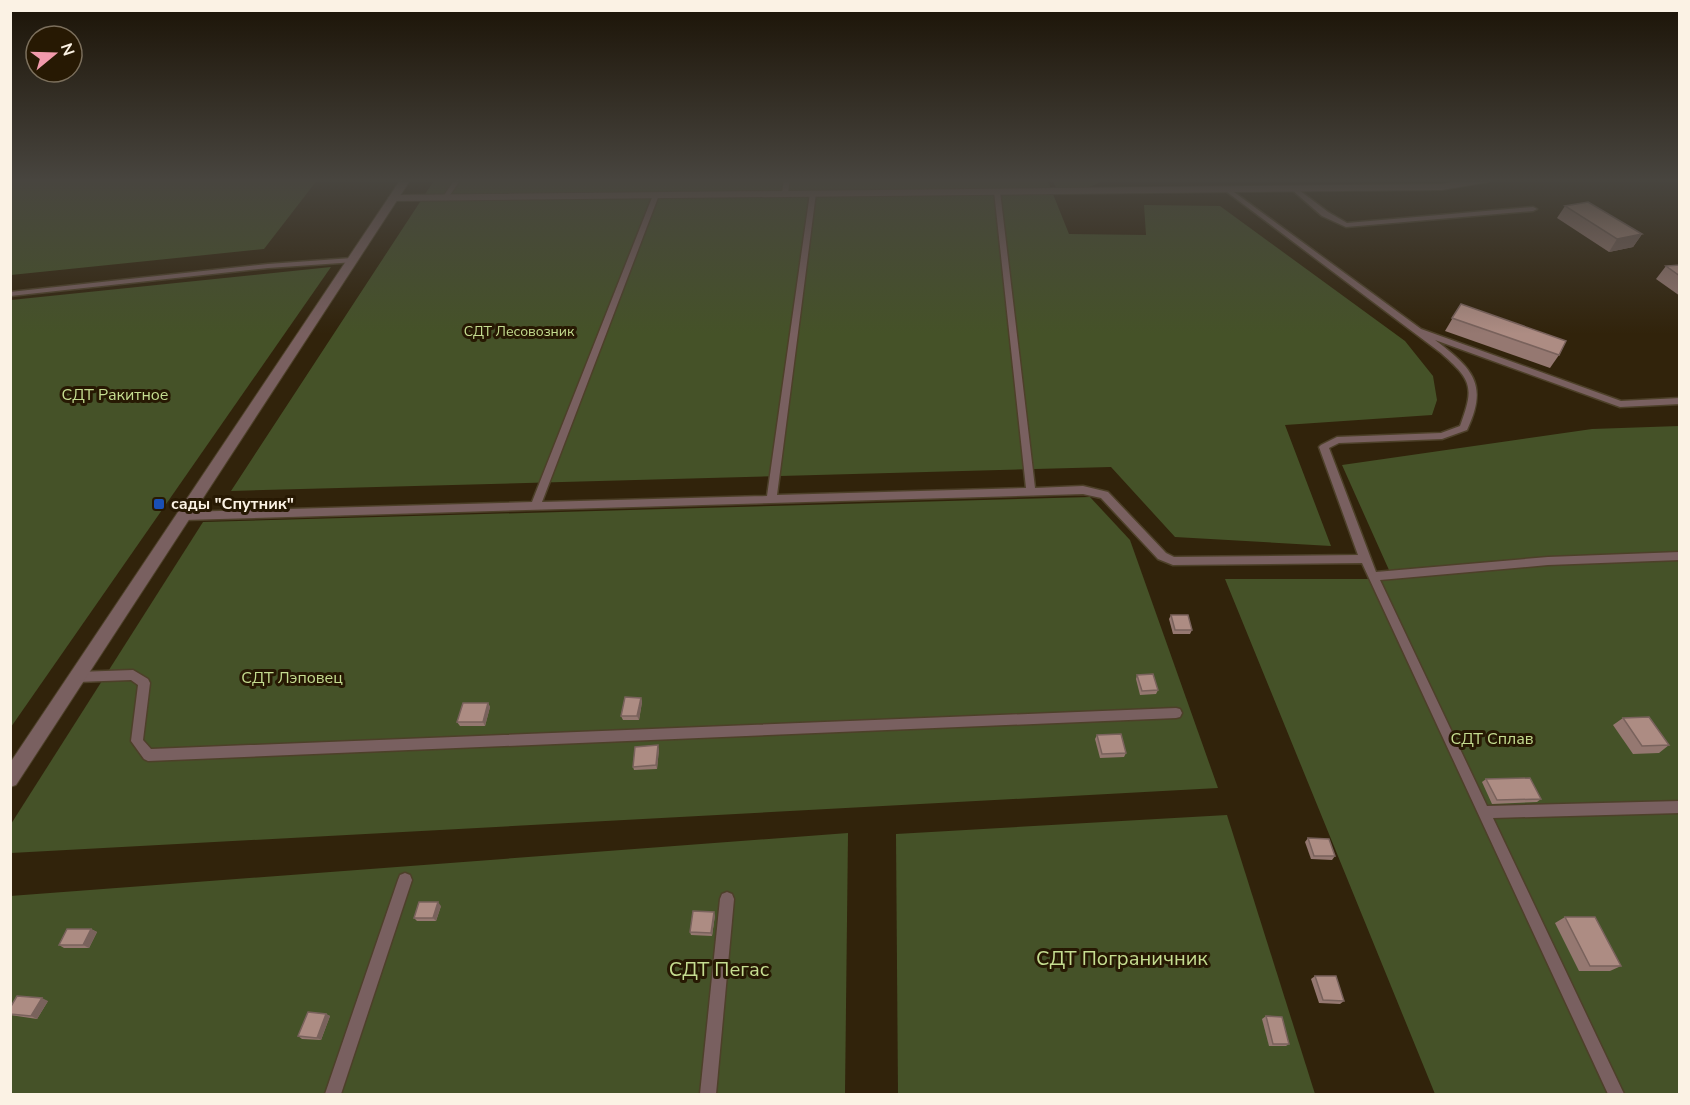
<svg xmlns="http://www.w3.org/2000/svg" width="1690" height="1105" font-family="'Nunito Sans',sans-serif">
  <rect width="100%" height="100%" fill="#31230b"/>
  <!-- green -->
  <g fill="#455228">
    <polygon points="11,179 318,179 264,249 11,275"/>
    <polygon points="435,179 1047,179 1069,234 1146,235 1144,205 1220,206 1405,341 1433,376 1437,400 1432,415 1285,425 1331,546 1175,537 1111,467 231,491"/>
    <polygon points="1051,179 1106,179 1088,188 1056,187"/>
    <polygon points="331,267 11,727 11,300"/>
    <polygon points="1679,426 1679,1094 1435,1094 1225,579 1393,579 1342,465 1592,429"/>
    <polygon points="1090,497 1130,540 1218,788 11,853 11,824 203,522"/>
    <polygon points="1227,815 1315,1094 898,1094 896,834"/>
    <polygon points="848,833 845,1094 11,1094 10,896"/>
  </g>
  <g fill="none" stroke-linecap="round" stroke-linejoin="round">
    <!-- service casing -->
    <g stroke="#4d4029" stroke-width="3">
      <g id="service">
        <polygon points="455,179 461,179 448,198 444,198 443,197"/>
        <polygon points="784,179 790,179 788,193 785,195 782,193"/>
        <path d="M1223 187H1227L1421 329 1621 401 1680 398V404L1620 407 1435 340C1472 368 1489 384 1467 430L1442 439 1339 443 1329 448 1376 572 1548 557 1680 552V560L1548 565 1380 580 1487 806 1680 801V813L1493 818 1624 1094H1608L1362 563 1173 565 1158 559 1101 498 1083 494 183 520 178 516 183 512 532 502 653 195 656 193 659 195 542 502 767 496 810 193 813 191 816 193 777 495 1026 488 994 191 997 189 1000 191 1035 488 1083 486 1108 492 1166 553 1174 557 1358 555 1319 447 1321 445 1337 437 1441 433 1460 426C1474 388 1473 381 1441 353L1223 189Z"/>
        <polygon points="1291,187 1295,187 1328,212 1347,223 1533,207 1537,209 1533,211 1346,227 1322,216 1291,189"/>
        <polygon points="352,258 356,260 355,262 268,268 10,296 10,292 268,264"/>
        <polygon points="133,670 148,679 150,683 143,740 151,749 1176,708 1180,709 1182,713 1180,717 1176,718 148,761 144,759 131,741 138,685 131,680 77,682 73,680 71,677 73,674 77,672"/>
        <polygon points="405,873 410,875 412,880 341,1094 325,1094 398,880 400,875"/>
        <polygon points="727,892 732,894 734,899 716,1094 700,1094 720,899 722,894"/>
      </g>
    </g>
    <!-- minor casing -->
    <g stroke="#4d4029" stroke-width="2">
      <polygon id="minor" points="1472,179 1494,179 1489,182 1442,190 393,201 388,198 393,195 1442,184"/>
    </g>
    <!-- tertiary casing -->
    <g stroke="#4d4029" stroke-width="2">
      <polygon id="tertiary" points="401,179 411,179 16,785 10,787 10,763"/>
    </g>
    <!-- service -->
    <use href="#service" fill="#796060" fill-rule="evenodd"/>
    <!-- minor -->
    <use href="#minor" fill="#796060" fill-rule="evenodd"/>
    <!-- tertiary -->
    <use href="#tertiary" fill="#796060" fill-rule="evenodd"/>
  </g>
  <!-- wall -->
  <g fill="#957871">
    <polygon points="1565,206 1642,234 1633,247 1609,252 1557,218"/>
    <polygon points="1680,265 1680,296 1656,279 1666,266"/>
    <polygon points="1461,304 1559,355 1550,368 1445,331"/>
    <polygon points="1171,615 1192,630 1190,634 1173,634 1169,619"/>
    <polygon points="1137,675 1158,690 1156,694 1140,695 1136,679"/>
    <polygon points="641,698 642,702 639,720 623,720 621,716"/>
    <polygon points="488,703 490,707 485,726 460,726 457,722"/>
    <polygon points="1623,718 1669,745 1659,753 1633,754 1613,725"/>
    <polygon points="1097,735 1126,753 1124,757 1100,758 1095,739"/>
    <polygon points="659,749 657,769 634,770 633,767"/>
    <polygon points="1486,779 1541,799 1537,802 1492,804 1482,782"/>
    <polygon points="1308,838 1335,856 1332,860 1311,859 1305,842"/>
    <polygon points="441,906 436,921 417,921 414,918"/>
    <polygon points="715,915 712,936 691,935 690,932"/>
    <polygon points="1565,917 1621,966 1610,971 1579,971 1555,923"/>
    <polygon points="91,929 97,932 89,948 64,948 59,945"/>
    <polygon points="1315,976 1344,1001 1340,1004 1319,1003 1311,979"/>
    <polygon points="48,1001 37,1019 10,1015 10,1008"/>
    <polygon points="326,1014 330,1016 321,1040 302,1039 298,1036"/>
    <polygon points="1266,1016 1289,1044 1286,1046 1269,1046 1262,1019"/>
  </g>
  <!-- shaded-wall -->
  <g fill="#79625c">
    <polygon points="1642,234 1633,247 1609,252 1617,239"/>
    <polygon points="641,698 642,702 639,720 637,716"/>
    <polygon points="488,703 490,707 485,726 483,722"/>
    <polygon points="658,745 659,749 657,769 656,765"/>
    <polygon points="438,902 441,906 436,921 433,918"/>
    <polygon points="714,912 715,915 712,936 711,933"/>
    <polygon points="91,929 97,932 89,948 83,945"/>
    <polygon points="42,998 48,1001 37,1019 31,1016"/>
    <polygon points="326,1014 330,1016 321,1040 317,1038"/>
  </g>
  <!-- building -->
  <g fill="#ad8c83" stroke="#79625c" stroke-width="1.5">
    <polygon points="1588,202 1642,234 1617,239 1565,206"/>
    <polygon points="1680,265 1680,276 1666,266"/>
    <polygon points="1461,304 1566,341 1559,355 1452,318"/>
    <polygon points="1171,615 1188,615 1192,630 1175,630"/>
    <polygon points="1153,674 1158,690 1142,691 1137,675"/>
    <polygon points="625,697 641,698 637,716 621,716"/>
    <polygon points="463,703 488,703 483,722 457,722"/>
    <polygon points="1649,717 1669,745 1642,746 1623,718"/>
    <polygon points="1121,734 1126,753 1102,754 1097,735"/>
    <polygon points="658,745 656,765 633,767 635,747"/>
    <polygon points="1530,778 1541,799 1497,800 1486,779"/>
    <polygon points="1308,838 1329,839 1335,856 1314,856"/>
    <polygon points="419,902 438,902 433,918 414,918"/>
    <polygon points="693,911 714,912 711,933 690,932"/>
    <polygon points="1565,917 1595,917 1621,966 1590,966"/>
    <polygon points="67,929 91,929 83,945 59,945"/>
    <polygon points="1315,976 1336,976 1344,1001 1323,1000"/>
    <polygon points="17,996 42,998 31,1016 10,1014 10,1008"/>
    <polygon points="308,1012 326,1014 317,1038 298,1036"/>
    <polygon points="1266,1016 1282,1017 1289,1044 1273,1044"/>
  </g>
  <!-- sky -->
  <linearGradient id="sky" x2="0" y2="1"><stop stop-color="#1b1306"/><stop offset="0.54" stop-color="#48453f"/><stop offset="1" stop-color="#48453f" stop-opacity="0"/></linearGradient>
  <rect width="1690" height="334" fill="url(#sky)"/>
  <!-- markers -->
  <rect fill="#1a4fb4" stroke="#271903" stroke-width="2" x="153" y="498" width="12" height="12" rx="3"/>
  <g text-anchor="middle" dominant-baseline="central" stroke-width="6" stroke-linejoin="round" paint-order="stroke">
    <!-- far-park labels -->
    <g font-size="14" fill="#c5dd90" stroke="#271903">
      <text x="519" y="331">СДТ Лесовозник</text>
    </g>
    <!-- park labels -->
    <g font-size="16" fill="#c5dd90" stroke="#271903">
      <text x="115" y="395">СДТ Ракитное</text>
      <text x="292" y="678">СДТ Лэповец</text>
      <text x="1492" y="739">СДТ Сплав</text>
    </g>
    <!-- poi labels -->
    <g font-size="16" font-weight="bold" fill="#fbf2e4" stroke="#271903" text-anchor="start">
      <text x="171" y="504">сады "Спутник"</text>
    </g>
    <!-- near-park labels -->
    <g font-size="20" fill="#c5dd90" stroke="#271903">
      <text x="1122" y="958">СДТ Пограничник</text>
      <text x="719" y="969">СДТ Пегас</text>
    </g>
  </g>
  <!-- border -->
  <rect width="1690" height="1105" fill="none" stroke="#fbf2e4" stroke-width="24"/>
  <!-- north arrow -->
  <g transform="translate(54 54) rotate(71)"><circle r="28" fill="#271903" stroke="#7c705d" stroke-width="1.5"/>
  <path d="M0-4.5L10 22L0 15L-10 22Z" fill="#f29aac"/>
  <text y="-9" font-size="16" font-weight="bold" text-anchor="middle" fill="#fbf2e4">N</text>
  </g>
</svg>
